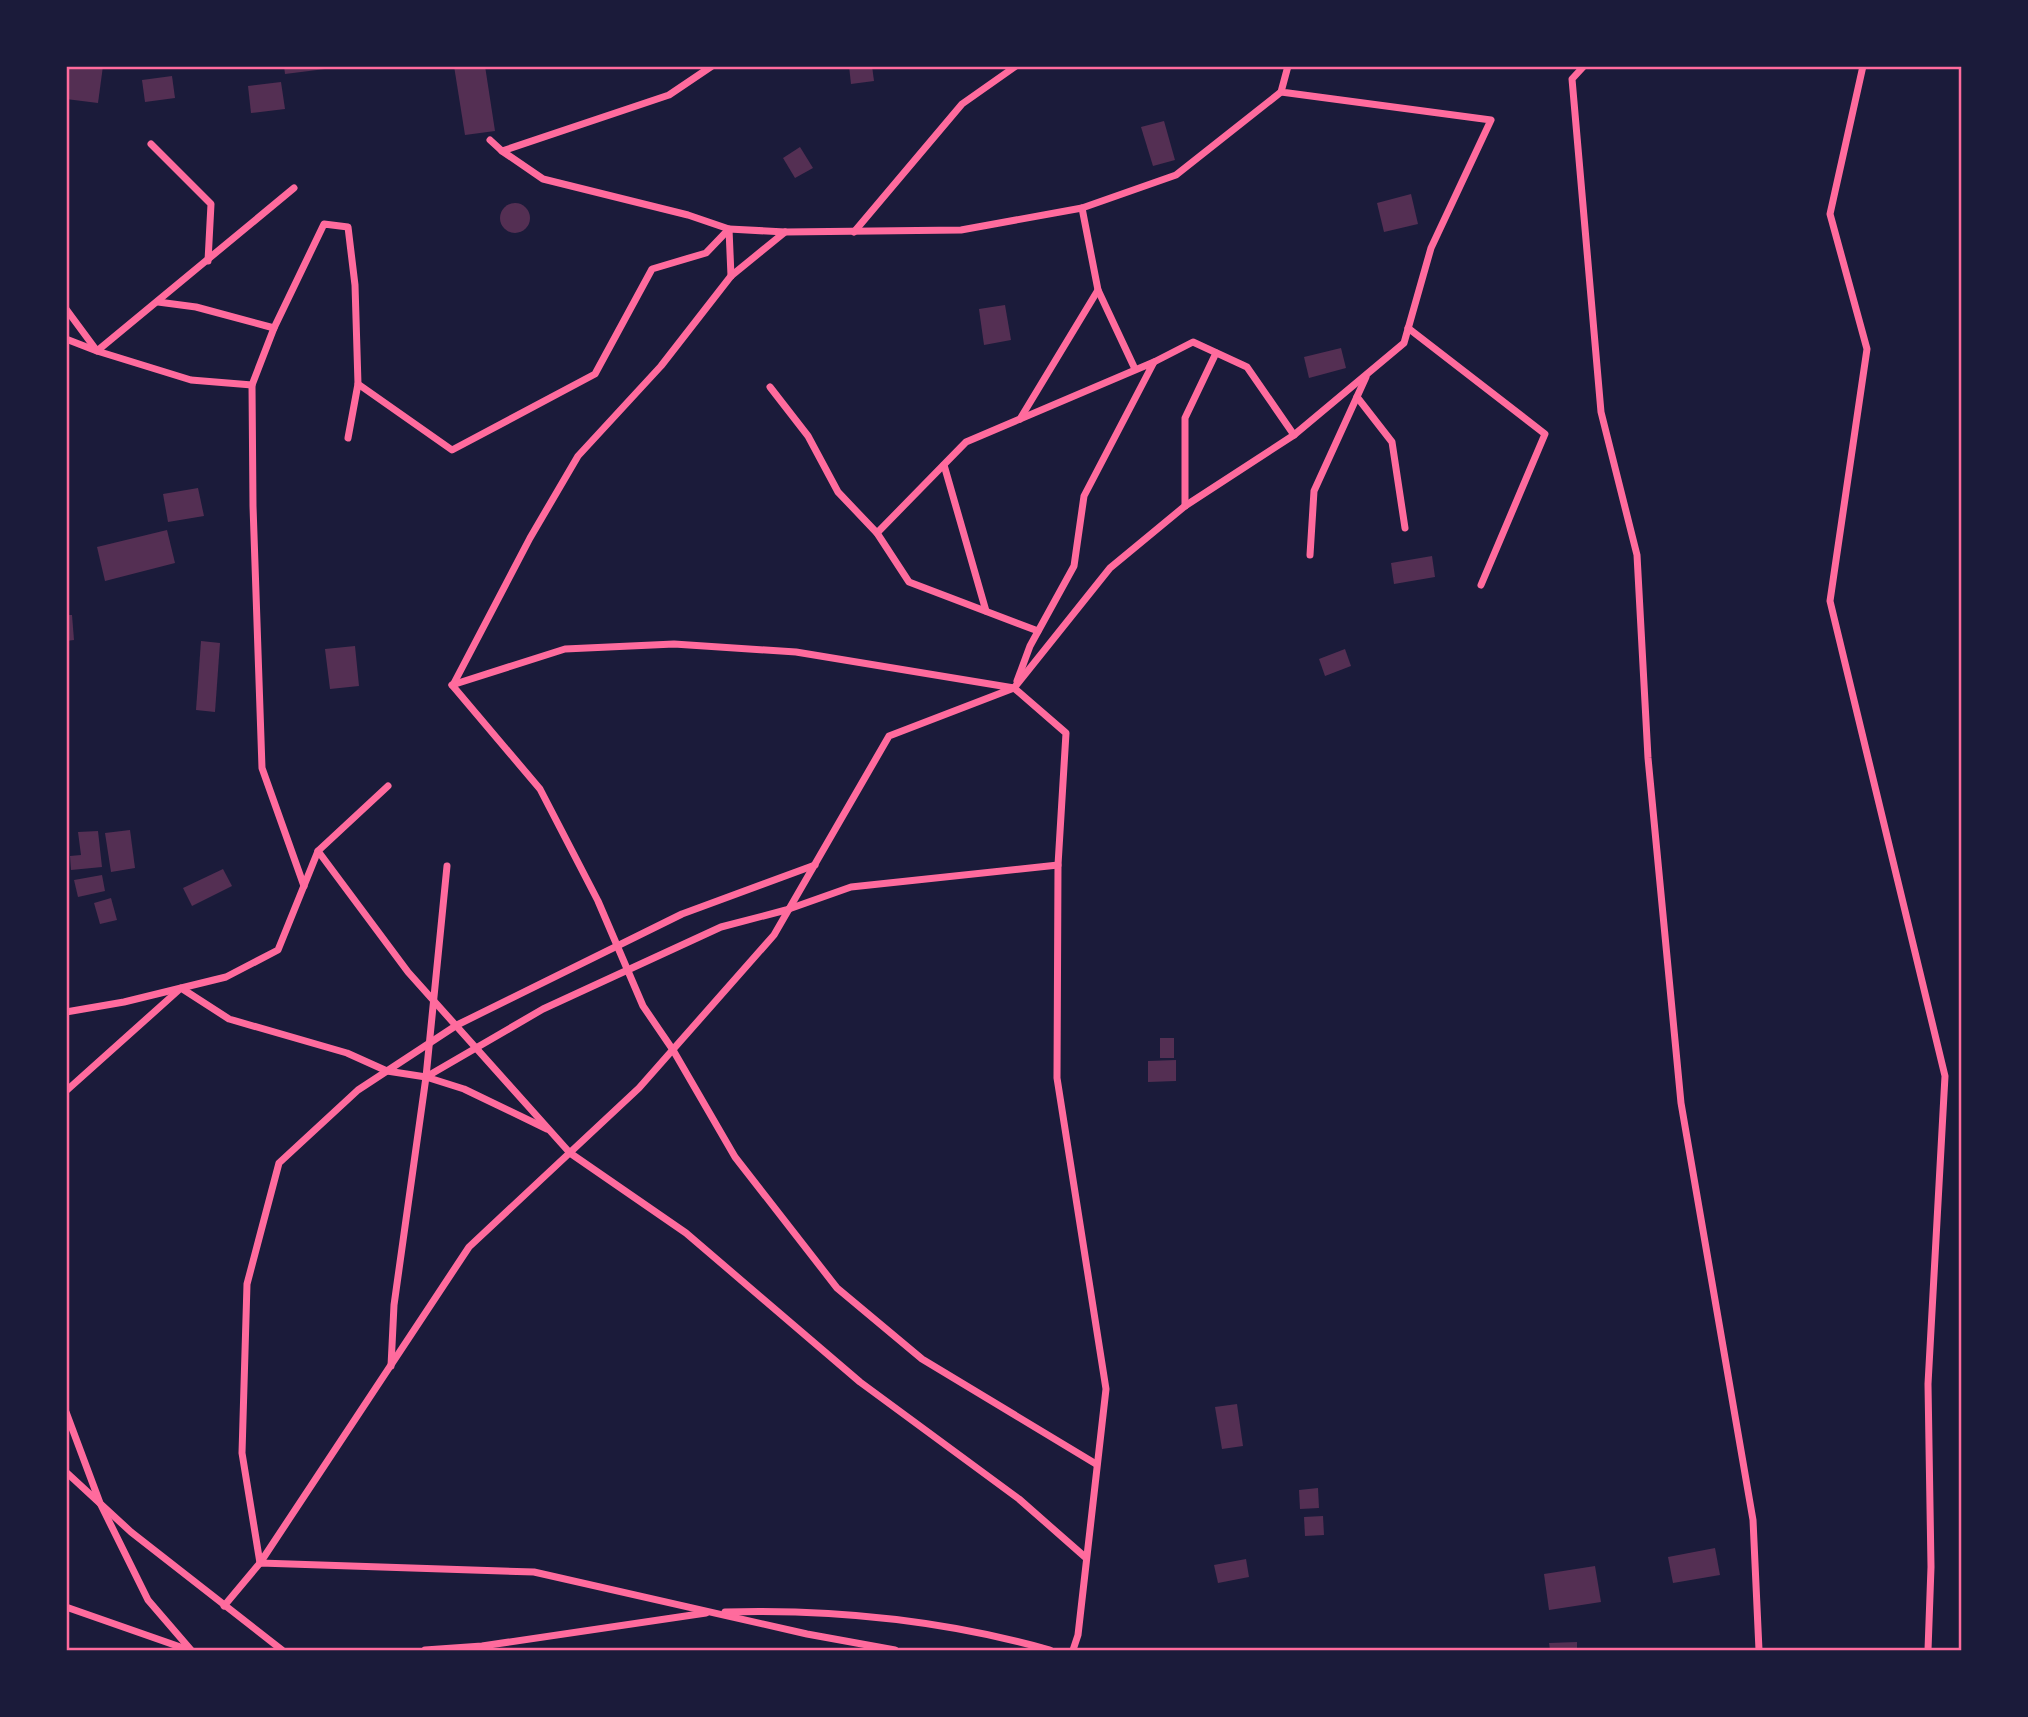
<svg xmlns="http://www.w3.org/2000/svg" width="2028" height="1717" font-family="'Fira Sans',sans-serif">
  <rect width="100%" height="100%" fill="#1b1b3a"/>
  <!-- building -->
  <g fill="#542f53">
    <polygon points="66,66 103,66 98,103 66,99"/>
    <polygon points="284,66 324,66 325,69 285,74"/>
    <polygon points="454,66 485,66 495,131 465,135"/>
    <polygon points="849,66 872,66 874,81 851,84"/>
    <polygon points="172,76 175,98 145,102 142,80"/>
    <polygon points="281,82 285,109 251,113 248,86"/>
    <polygon points="1164,121 1175,160 1153,166 1141,127"/>
    <polygon points="800,147 813,168 795,178 783,158"/>
    <polygon points="1411,194 1418,224 1384,232 1377,203"/>
    <circle cx="515" cy="218" r="15"/>
    <polygon points="1005,305 1011,340 984,345 979,309"/>
    <polygon points="1341,348 1346,368 1309,378 1304,357"/>
    <polygon points="198,488 204,516 168,522 163,494"/>
    <polygon points="167,530 175,563 105,581 97,547"/>
    <polygon points="1432,556 1435,577 1394,584 1391,563"/>
    <polygon points="66,615 72,615 74,640 66,641"/>
    <polygon points="201,641 220,643 215,712 196,710"/>
    <polygon points="355,646 359,686 330,689 325,649"/>
    <polygon points="1345,649 1351,666 1325,676 1319,659"/>
    <polygon points="130,830 135,868 111,872 105,833"/>
    <polygon points="98,831 102,867 71,870 70,856 81,855 78,832"/>
    <polygon points="223,869 232,886 192,906 183,888"/>
    <polygon points="102,875 105,891 78,897 74,880"/>
    <polygon points="111,898 117,920 100,924 94,903"/>
    <rect x="1160" y="1038" width="14" height="20"/>
    <polygon points="1176,1060 1176,1081 1148,1082 1148,1061"/>
    <polygon points="1237,1404 1243,1446 1222,1449 1215,1407"/>
    <polygon points="1318,1488 1319,1508 1300,1509 1299,1490"/>
    <polygon points="1323,1516 1324,1535 1305,1536 1304,1517"/>
    <polygon points="1715,1548 1720,1575 1673,1583 1668,1557"/>
    <polygon points="1246,1559 1249,1577 1218,1583 1214,1565"/>
    <polygon points="1595,1566 1601,1602 1549,1610 1544,1574"/>
    <polygon points="1577,1642 1577,1650 1550,1650 1549,1643"/>
  </g>
  <g fill="none" stroke-linecap="round" stroke-linejoin="round">
    <!-- minor -->
    <g stroke="#ff6b9d" stroke-width="7">
      <polyline points="1584,66 1572,79 1601,412 1637,555 1648,758 1681,1103 1753,1520 1759,1650"/>
      <polyline points="1863,66 1830,214 1867,349 1830,601 1945,1076 1928,1384 1931,1567 1928,1650"/>
      <polyline points="490,140 502,151 669,95 712,66"/>
      <polyline points="151,144 211,204 208,261"/>
      <polyline points="502,151 543,179 688,215 729,229 731,276"/>
      <polyline points="854,232 962,104 1016,66"/>
      <polyline points="1098,290 1135,369"/>
      <polyline points="158,302 196,307 274,328"/>
      <polyline points="66,309 97,351 191,380 252,385 253,506 262,768 304,886"/>
      <polyline points="1408,328 1545,434 1481,585"/>
      <polyline points="66,339 97,351 294,188"/>
      <polyline points="1154,362 1193,342 1247,367 1294,435"/>
      <polyline points="252,385 274,328 324,224 348,227 355,285 358,384 452,450 595,374 652,269 706,253 729,229 785,232 961,230 1082,208 1176,175 1281,92"/>
      <polyline points="770,387 808,436 838,492 877,533 909,582 1038,631"/>
      <polyline points="1357,397 1392,442 1405,528"/>
      <polyline points="1020,419 1098,290 1082,208"/>
      <polyline points="348,438 358,384"/>
      <polyline points="944,465 986,611"/>
      <polyline points="1185,506 1185,418 1216,353"/>
      <polyline points="877,533 966,442 1154,362 1084,496 1074,566 1030,646 1017,681"/>
      <polyline points="1310,555 1314,491 1366,377"/>
      <polyline points="452,685 540,789 598,901 643,1006 673,1050 735,1157 837,1288 922,1359 1096,1464"/>
      <polyline points="453,685 530,538 578,456 661,366 731,276 785,232"/>
      <polyline points="318,851 408,972 570,1153 686,1233 860,1382 1019,1499 1085,1557"/>
      <polyline points="66,1012 124,1002 226,977 278,950 318,851 388,786"/>
      <polyline points="426,1077 543,1009 721,927 786,910 851,887 1058,865"/>
      <polyline points="66,1091 181,988 229,1019 347,1053 387,1071 426,1077 464,1089 547,1129"/>
      <polyline points="391,1366 394,1305 426,1077 447,866"/>
      <polyline points="66,1412 100,1503 148,1600 191,1650"/>
      <polyline points="66,1472 131,1532 282,1650"/>
      <polyline points="260,1563 469,1247 639,1088 774,935 889,736 1014,688 796,652 674,644 565,649 452,685"/>
      <polyline points="260,1563 242,1453 247,1284 279,1163 358,1090 457,1025 682,914 815,865"/>
      <polyline points="224,1606 260,1563 534,1572 807,1634 895,1650"/>
      <polyline points="66,1607 189,1650"/>
      <path d="M725 1612C836 1609 943 1620 1050 1650"/>
      <polyline points="425,1650 482,1646 706,1613"/>
      <polyline points="1073,1650 1078,1635 1106,1389 1057,1078 1058,865 1066,733 1014,688 1110,568 1185,506 1294,435 1404,343 1431,248 1491,120 1281,92 1288,66"/>
    </g>
  </g>
  <!-- border -->
  <rect width="2028" height="1717" fill="none" stroke="#1b1b3a" stroke-width="136"/>
  <rect x="68" y="68" width="1892" height="1581" fill="none" stroke="#ff6b9d" stroke-width="2.5"/>
</svg>
